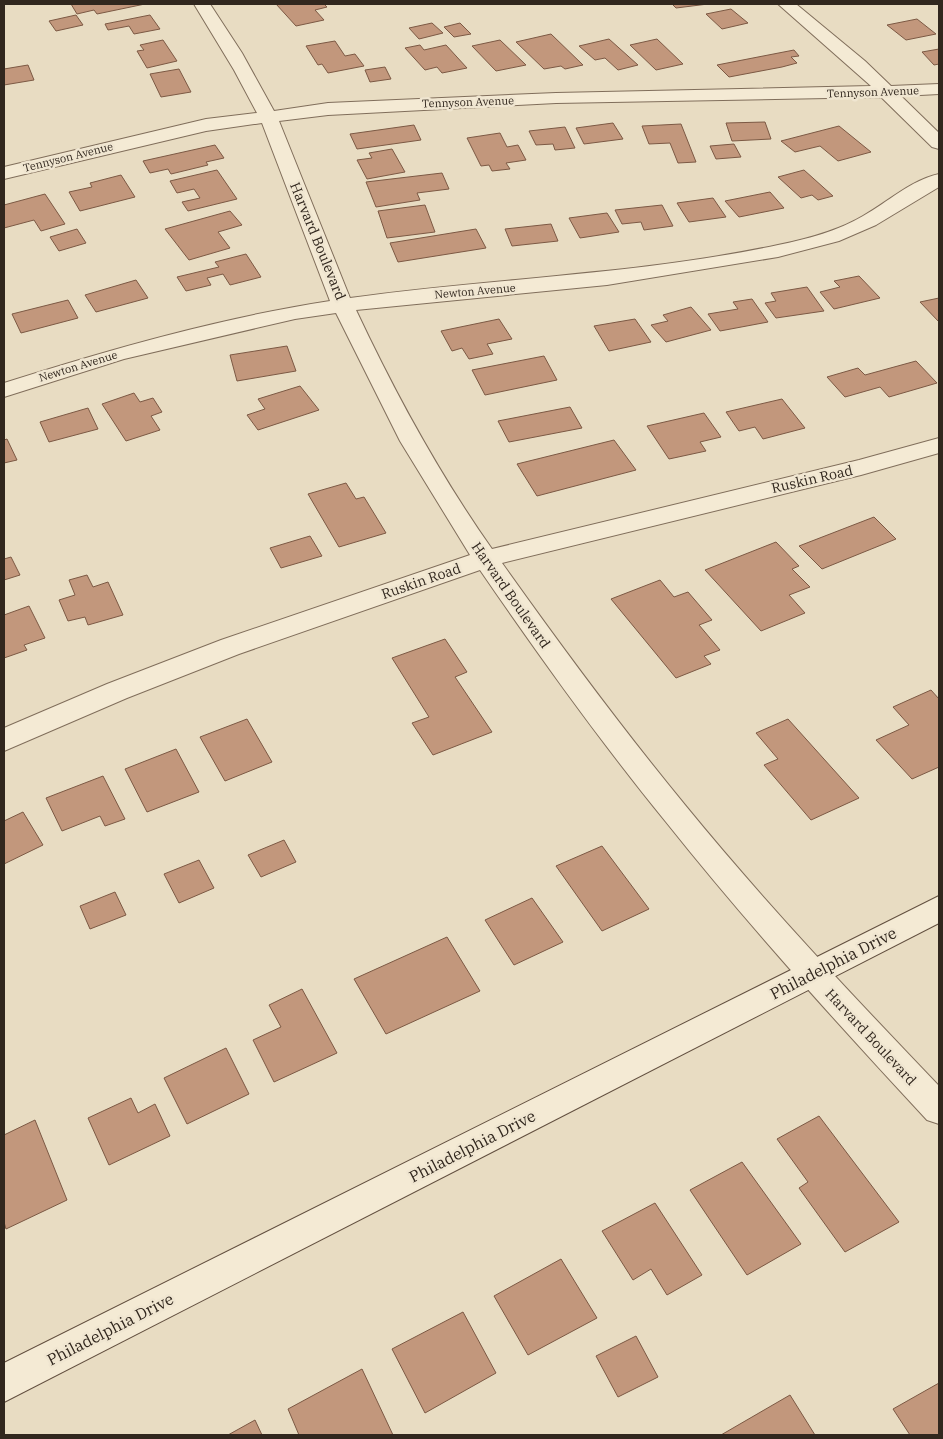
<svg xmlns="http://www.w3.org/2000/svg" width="943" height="1439" font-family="'IBM Plex Serif',serif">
  <rect width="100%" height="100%" fill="#e8dcc2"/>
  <!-- building -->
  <g fill="#c2977c" stroke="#7c5944">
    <polygon points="71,4 145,4 97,14 94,10 77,14"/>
    <polygon points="276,4 324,4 327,7 315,10 324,20 296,26"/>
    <polygon points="672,4 708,4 676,8"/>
    <polygon points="731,9 748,23 722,29 706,14"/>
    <polygon points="76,15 83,25 56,31 49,21"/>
    <polygon points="150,15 160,29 134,34 129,26 108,30 105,24"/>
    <polygon points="917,19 936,34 906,40 887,25"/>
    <polygon points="432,23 443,33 419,39 409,28"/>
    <polygon points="460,23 471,34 454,37 444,27"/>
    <polygon points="551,34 583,65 565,69 561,66 544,69 516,42"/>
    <polygon points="609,39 638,65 618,70 605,58 595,60 579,46"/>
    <polygon points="657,39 683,64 656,70 630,45"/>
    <polygon points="163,40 177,61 147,68 137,51 144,50 140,45"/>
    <polygon points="500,40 526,65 496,71 472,46"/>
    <polygon points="335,41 345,56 355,54 364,66 328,73 322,64 318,65 306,46"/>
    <polygon points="420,45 424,50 446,45 467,68 442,73 437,67 425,70 405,48"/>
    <polygon points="939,49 939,64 934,65 922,52"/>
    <polygon points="794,50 799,56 791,57 797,63 782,67 729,77 717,65"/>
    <polygon points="28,65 34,80 4,85 4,69"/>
    <polygon points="385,67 391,79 370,82 365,70"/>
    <polygon points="179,69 191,92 161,97 150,74"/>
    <polygon points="765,122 771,139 732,141 726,123"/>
    <polygon points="613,123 623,139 584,144 576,128"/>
    <polygon points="681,124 696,162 678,163 670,143 649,144 642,126"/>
    <polygon points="414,125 421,140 357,149 350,134"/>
    <polygon points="839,126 871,152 838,161 820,146 795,152 781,141"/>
    <polygon points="565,127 575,148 555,150 553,144 536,145 529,131"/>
    <polygon points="500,133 507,147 518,145 526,160 506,163 510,169 492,171 489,165 481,166 467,138"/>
    <polygon points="734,144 741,157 716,159 710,146"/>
    <polygon points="215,145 224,158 206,162 208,165 171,174 168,169 150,173 143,161"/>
    <polygon points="392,149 405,172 367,179 357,160 372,158 369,153"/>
    <polygon points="217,170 237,199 188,211 182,202 200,198 194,189 177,193 170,181"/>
    <polygon points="804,170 833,196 818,200 812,195 801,198 778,177"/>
    <polygon points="442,173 449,189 417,193 420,200 376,207 366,182"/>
    <polygon points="121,175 135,197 80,211 69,192 92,187 90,183"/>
    <polygon points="770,192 784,208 739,217 725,201"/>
    <polygon points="45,194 65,224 41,231 34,220 4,228 4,205"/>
    <polygon points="713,198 726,217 689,222 677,203"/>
    <polygon points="425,205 435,232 387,238 378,211"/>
    <polygon points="662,205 673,226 644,230 641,222 622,224 615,210"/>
    <polygon points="230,211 242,225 218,232 230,248 189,260 165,229"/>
    <polygon points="607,213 619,232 580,238 569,218"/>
    <polygon points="551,224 558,241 512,246 505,229"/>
    <polygon points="77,229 86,243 59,251 50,237"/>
    <polygon points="476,229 486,248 398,262 390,243"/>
    <polygon points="246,254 261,277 230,285 223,274 207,278 211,285 186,291 177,277 219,267 215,262"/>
    <polygon points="859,276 880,298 834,309 820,292 840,287 834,281"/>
    <polygon points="136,280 148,298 96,312 85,295"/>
    <polygon points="807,287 824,311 776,318 765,303 776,301 771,293"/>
    <polygon points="939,298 939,322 920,302"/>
    <polygon points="752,299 768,322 720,331 708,314 738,309 733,302"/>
    <polygon points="68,300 78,318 21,333 12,314"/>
    <polygon points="691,307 711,330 666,342 651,325 668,321 663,315"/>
    <polygon points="499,319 512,339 487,344 493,354 469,359 462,348 452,351 441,331"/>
    <polygon points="635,319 651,342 609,351 594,326"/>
    <polygon points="287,346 296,371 237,381 230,355"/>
    <polygon points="544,356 557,380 485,395 472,370"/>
    <polygon points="916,361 937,383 889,397 880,387 845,397 827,377 858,368 865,375"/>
    <polygon points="300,386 319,410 258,430 247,415 265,409 258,399"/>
    <polygon points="134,393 140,402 153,398 162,412 151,416 160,430 126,441 102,404"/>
    <polygon points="782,399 805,428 763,439 755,427 739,431 726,412"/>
    <polygon points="570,407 582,428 509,442 498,421"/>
    <polygon points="88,408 98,429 49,442 40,422"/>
    <polygon points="704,413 721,437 700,442 706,451 669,459 647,426"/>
    <polygon points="7,439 17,460 4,463 4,440"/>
    <polygon points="614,440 636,470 537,496 517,464"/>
    <polygon points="346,483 356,499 364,497 386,533 339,547 308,494"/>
    <polygon points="874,517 896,539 822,569 799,546"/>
    <polygon points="310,536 322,556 281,568 270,548"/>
    <polygon points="776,542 799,566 792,569 810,587 789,595 805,613 761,631 705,570"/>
    <polygon points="11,557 20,575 4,580 4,559"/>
    <polygon points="87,575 93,587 108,582 123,615 88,625 85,617 68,621 59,600 75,595 69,580"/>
    <polygon points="660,580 674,597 688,592 712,620 699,625 720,650 704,656 711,664 676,678 611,599"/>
    <polygon points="29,606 45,638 24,645 27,650 4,658 4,615"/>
    <polygon points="445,639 467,672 455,677 492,732 433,755 412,723 429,717 392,658"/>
    <polygon points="931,690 939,699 939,767 912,779 876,740 909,725 893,707"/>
    <polygon points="247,719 272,762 225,781 200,737"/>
    <polygon points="788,719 859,798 811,820 764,765 778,759 756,733"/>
    <polygon points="176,749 199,792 147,812 125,769"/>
    <polygon points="103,776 125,819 105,826 100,816 62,831 46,798"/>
    <polygon points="23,812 43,845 4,864 4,821"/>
    <polygon points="284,840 296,862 261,877 248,855"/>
    <polygon points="602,846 649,909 602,931 556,866"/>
    <polygon points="199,860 214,888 179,903 164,874"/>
    <polygon points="115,892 126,915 90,929 80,906"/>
    <polygon points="532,898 563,942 514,965 485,920"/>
    <polygon points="447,937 480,991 386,1034 354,979"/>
    <polygon points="302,989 337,1053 274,1082 253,1040 281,1027 269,1005"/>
    <polygon points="226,1048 249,1094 187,1124 164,1078"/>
    <polygon points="131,1098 138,1113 155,1104 170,1136 109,1165 88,1118"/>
    <polygon points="819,1116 899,1222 845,1252 799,1188 808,1182 777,1139"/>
    <polygon points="35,1120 67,1200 6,1229 4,1222 4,1135"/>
    <polygon points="742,1162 801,1244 747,1275 690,1190"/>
    <polygon points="655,1203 702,1275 667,1295 651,1269 633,1280 602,1231"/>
    <polygon points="561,1259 597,1318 528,1355 494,1296"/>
    <polygon points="463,1312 496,1373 425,1413 392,1349"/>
    <polygon points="636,1336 658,1377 618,1397 596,1356"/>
    <polygon points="362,1369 393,1435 299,1435 288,1409"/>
    <polygon points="939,1383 939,1435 910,1435 893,1409"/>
    <polygon points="790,1395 815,1435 721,1435"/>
    <polygon points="255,1420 262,1435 228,1435"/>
  </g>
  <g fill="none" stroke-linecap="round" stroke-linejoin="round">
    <!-- minor casing -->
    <g stroke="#806e5b" stroke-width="2">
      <path id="minor" d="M194 4H210L242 53 274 111 328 103 556 93 871 86 778 4H796L865 61 891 86 939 84V94L901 96 939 133V149L932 147 881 97 556 103 328 115 279 121 350 298C493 278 637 275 778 245 807 239 838 231 863 216 888 202 911 180 939 174V187L876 225 839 241 778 257 607 285 356 310C395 393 439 474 492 549L859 460 939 438V453L861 475 502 563C561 646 621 727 685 805 765 903 852 995 939 1086V1124L927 1120C837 1023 748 925 666 822 600 741 539 656 480 570L239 654 127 698 4 751V728L107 684 221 640 470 555 400 441 336 313 295 319 124 359 4 397V383C111 349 220 318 330 301L262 123 206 131 4 179V167L206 119 257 113 234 70Z"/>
    </g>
    <!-- secondary casing -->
    <g stroke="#624f3f" stroke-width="2">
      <polygon id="secondary" points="939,896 939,923 4,1402 4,1363"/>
    </g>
    <!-- minor -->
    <use href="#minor" fill="#f4ead4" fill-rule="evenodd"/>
    <!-- secondary -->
    <use href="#secondary" fill="#f4ead4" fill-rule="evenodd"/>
  </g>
  <g text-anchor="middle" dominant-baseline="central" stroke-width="5" stroke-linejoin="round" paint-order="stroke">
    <!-- far-street labels -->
    <g font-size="11" fill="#31271e" stroke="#f0e6d1">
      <text transform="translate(873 92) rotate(-2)">Tennyson Avenue</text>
      <text transform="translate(468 102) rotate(-2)">Tennyson Avenue</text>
      <text transform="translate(68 157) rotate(-14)">Tennyson Avenue</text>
      <text transform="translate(475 291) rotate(-5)">Newton Avenue</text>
      <text transform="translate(78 366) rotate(-17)">Newton Avenue</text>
    </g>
    <!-- street labels -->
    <g font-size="14" fill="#31271e" stroke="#f0e6d1">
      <text transform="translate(318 241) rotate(68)">Harvard Boulevard</text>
      <text transform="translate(812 479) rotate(-13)">Ruskin Road</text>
      <text transform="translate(421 581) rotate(-19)">Ruskin Road</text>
      <text transform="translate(511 595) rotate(55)">Harvard Boulevard</text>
      <text transform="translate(871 1037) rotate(47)">Harvard Boulevard</text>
    </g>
    <!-- near-street labels -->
    <g font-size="16" fill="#31271e" stroke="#f0e6d1">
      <text transform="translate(833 963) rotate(-27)">Philadelphia Drive</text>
      <text transform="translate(472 1146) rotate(-27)">Philadelphia Drive</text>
      <text transform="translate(110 1329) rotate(-27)">Philadelphia Drive</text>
    </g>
  </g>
  <!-- border -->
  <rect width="943" height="1439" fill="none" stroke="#31271e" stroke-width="10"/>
</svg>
